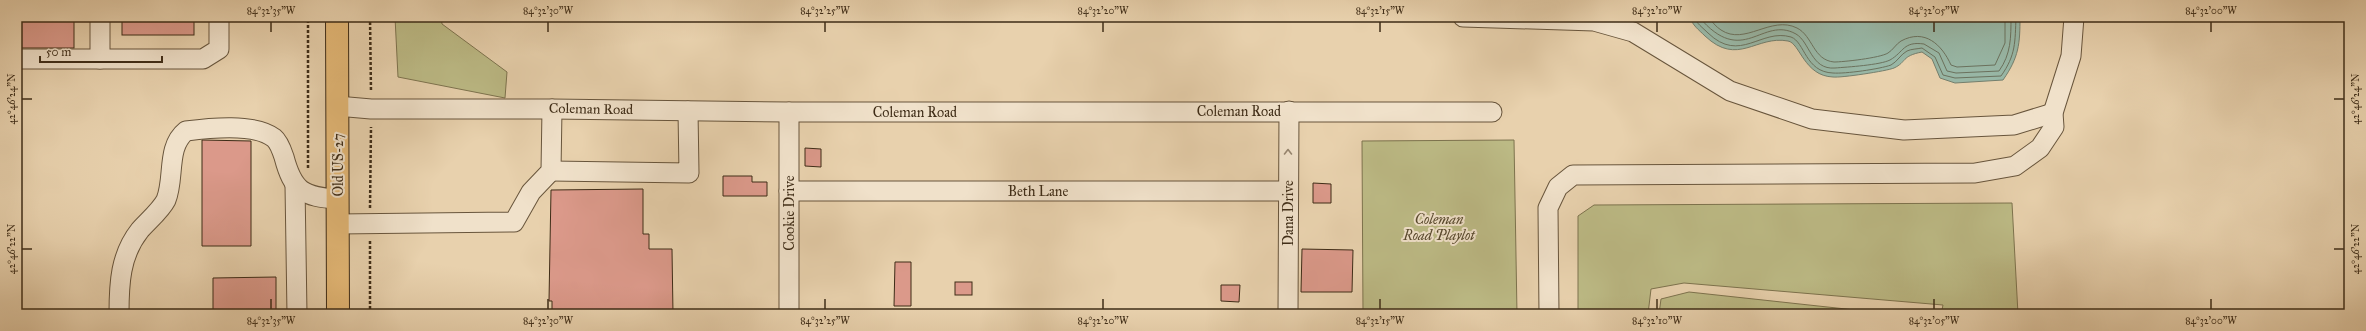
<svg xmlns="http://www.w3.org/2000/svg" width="2366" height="331" font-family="'IM FELL Great Primer',serif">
  <rect width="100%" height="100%" fill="#e8d1ad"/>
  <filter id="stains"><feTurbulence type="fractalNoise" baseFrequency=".005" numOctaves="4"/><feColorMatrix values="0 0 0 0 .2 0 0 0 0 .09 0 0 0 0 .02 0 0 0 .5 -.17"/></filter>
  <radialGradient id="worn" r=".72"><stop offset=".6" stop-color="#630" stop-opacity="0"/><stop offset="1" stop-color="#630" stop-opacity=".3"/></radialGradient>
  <!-- green -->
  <g fill="#bcba85" stroke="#7d734e">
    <polygon points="395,17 441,17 442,24 507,72 505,98 398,77"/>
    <polygon points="1514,140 1517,314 1363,314 1362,141"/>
    <polygon points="2012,203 2018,314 1941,314 1943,305 1684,283 1651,289 1648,314 1578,314 1578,216 1594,205"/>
    <polygon points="1689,292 1892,314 1659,314 1661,299"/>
  </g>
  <!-- water -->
  <path fill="#98b7a6" stroke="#747f6d" d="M1690 17H2020C2020 44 2019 57 2003 80L1955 83 1940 78 1932 59 1922 52C1901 56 1907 62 1894 68 1887 71 1841 78 1833 77 1804 76 1800 43 1788 41 1756 35 1738 67 1705 36 1699 30 1692 25 1690 17Z"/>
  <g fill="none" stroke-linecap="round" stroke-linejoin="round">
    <!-- shore -->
    <g stroke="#6b725e" stroke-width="1">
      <path d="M1694 17C1696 23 1703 28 1708 33 1740 64 1761 28 1791 37 1805 42 1805 72 1833 73 1845 74 1880 69 1891 65 1897 62 1901 54 1907 51 1911 49 1917 49 1922 48L1935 57 1943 75 1955 78 2001 76C2016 55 2015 42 2016 17"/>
      <path d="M1699 17C1743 69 1762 15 1796 34 1810 42 1811 70 1835 68 1848 67 1880 65 1890 60 1904 52 1903 41 1924 44L1939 53 1947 71 1956 73 1999 71C2011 54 2011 38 2011 17"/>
      <path d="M1707 17C1712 21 1716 27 1721 30 1745 46 1771 15 1797 28 1813 36 1813 60 1834 62 1843 62 1880 58 1888 53 1893 50 1896 44 1901 41 1925 28 1942 45 1951 65L1957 67 1995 65 2005 43V17"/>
    </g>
  </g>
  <!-- building -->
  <g fill="#db998a" stroke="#3e2c17">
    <rect x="17" y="17" width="57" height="31"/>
    <rect x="122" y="17" width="72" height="18"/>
    <polygon points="202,140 251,141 251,246 202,246"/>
    <polygon points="805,148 821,149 821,167 805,166"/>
    <polygon points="723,176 752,176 752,182 767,182 767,196 723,196"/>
    <polygon points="1313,183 1331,184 1331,203 1313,203"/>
    <polygon points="643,189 643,234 649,234 649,249 672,249 673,314 552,314 552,301 549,301 551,190"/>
    <polygon points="1302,249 1353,250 1352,292 1301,292"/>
    <polygon points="895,262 911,262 911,306 894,306"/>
    <polygon points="276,277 276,314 213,314 213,278"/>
    <rect x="955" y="282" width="17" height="13"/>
    <polygon points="1221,285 1240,285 1239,302 1221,301"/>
  </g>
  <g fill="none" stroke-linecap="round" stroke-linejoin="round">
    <!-- minor casing -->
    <g stroke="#68553c" stroke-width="21">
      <g id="minor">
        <polyline points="100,17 100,59 203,59 219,49 219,17"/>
        <polyline points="1463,17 1594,21 1633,32 1730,91 1812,119 1904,130 2014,125 2053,113"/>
        <polyline points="17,59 100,59"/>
        <polyline points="337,106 371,109 552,109 789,112 1492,112"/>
        <polyline points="551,171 689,173 688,111"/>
        <polyline points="295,185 297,314"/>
        <polyline points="789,191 1288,191"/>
        <polyline points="338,224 514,222 531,192 551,171 552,109"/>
        <path d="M119 314C119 284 120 255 140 230 148 221 161 210 166 200 175 178 166 147 186 131 209 128 255 123 274 138 279 142 282 151 284 157 293 191 303 197 338 199"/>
        <polyline points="789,314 789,112"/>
        <polyline points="1288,314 1289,111"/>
        <polyline points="1549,314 1548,208 1558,187 1573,175 1975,173 2015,166 2040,148 2054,127 2053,113 2071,56 2074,17"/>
      </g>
    </g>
    <!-- major casing -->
    <g stroke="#3e2c17" stroke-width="24">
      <polyline id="major" points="337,17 338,314"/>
    </g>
    <!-- path -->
    <g stroke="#3e2c17" stroke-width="2.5" stroke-dasharray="3 2" stroke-linecap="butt">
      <polyline points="370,17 371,92"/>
      <polyline points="308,168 308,17"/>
      <polyline points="370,208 371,127"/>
      <polyline points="370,314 370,241"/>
    </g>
    <!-- minor -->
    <use href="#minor" stroke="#f0e1ca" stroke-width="19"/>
    <!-- major -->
    <use href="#major" stroke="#e4b876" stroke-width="22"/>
  </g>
  <!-- one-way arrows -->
  <defs><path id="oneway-chevron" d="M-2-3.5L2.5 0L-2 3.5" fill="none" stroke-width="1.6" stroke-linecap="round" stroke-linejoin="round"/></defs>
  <use stroke="#978670" href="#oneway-chevron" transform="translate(1288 152) rotate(-90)"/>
  <!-- ticks -->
  <path fill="none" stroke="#3e2c17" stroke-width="1.5" d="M271 22V32M548 22V32M825 22V32M1103 22V32M1380 22V32M1657 22V32M1934 22V32M2211 22V32M22 99H32M2334 99H2344M22 249H32M2334 249H2344M271 299V309M548 299V309M825 299V309M1103 299V309M1380 299V309M1657 299V309M1934 299V309M2211 299V309"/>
  <g text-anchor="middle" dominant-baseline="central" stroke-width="4" stroke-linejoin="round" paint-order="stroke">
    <!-- street labels -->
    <g font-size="14" fill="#3e2c17" stroke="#f0e1ca">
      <text transform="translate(591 109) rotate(1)">Coleman Road</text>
      <text x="1239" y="111">Coleman Road</text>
      <text x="915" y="112">Coleman Road</text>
      <text transform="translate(338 165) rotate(-90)">Old US-27</text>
      <text x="1038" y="191">Beth Lane</text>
      <text transform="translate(789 213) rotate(-90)">Cookie Drive</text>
      <text transform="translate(1288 213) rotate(-90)">Dana Drive</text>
    </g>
    <!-- park labels -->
    <g font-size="14" font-style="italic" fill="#57482d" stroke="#f0e1ca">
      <text x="1439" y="219">Coleman<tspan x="1439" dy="16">Road Playlot</tspan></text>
    </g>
  </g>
  <!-- margin -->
  <rect width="2366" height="331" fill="none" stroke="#e8d1ad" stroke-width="44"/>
  <!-- scale -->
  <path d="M40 56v6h122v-6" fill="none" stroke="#3e2c17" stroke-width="2"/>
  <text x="46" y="56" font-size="12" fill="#3e2c17" stroke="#f0e1ca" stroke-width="3" paint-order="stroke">50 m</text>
  <rect x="22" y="22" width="2322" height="287" fill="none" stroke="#3e2c17" stroke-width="1.5"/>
  <g font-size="10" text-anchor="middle" fill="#3e2c17">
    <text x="271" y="14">84°32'35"W</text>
    <text x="548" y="14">84°32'30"W</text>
    <text x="825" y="14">84°32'25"W</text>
    <text x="1103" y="14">84°32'20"W</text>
    <text x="1380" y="14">84°32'15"W</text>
    <text x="1657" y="14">84°32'10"W</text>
    <text x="1934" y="14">84°32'05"W</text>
    <text x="2211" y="14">84°32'00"W</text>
    <text transform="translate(11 99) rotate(-90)" y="4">42°46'24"N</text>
    <text transform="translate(2355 99) rotate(-90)" y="4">42°46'24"N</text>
    <text transform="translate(11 249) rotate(-90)" y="4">42°46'22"N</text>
    <text transform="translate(2355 249) rotate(-90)" y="4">42°46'22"N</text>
    <text x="271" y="324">84°32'35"W</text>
    <text x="548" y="324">84°32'30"W</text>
    <text x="825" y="324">84°32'25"W</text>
    <text x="1103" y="324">84°32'20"W</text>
    <text x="1380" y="324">84°32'15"W</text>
    <text x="1657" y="324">84°32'10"W</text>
    <text x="1934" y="324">84°32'05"W</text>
    <text x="2211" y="324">84°32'00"W</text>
  </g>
  <rect width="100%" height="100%" filter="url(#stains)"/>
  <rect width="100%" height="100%" fill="url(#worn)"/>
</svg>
